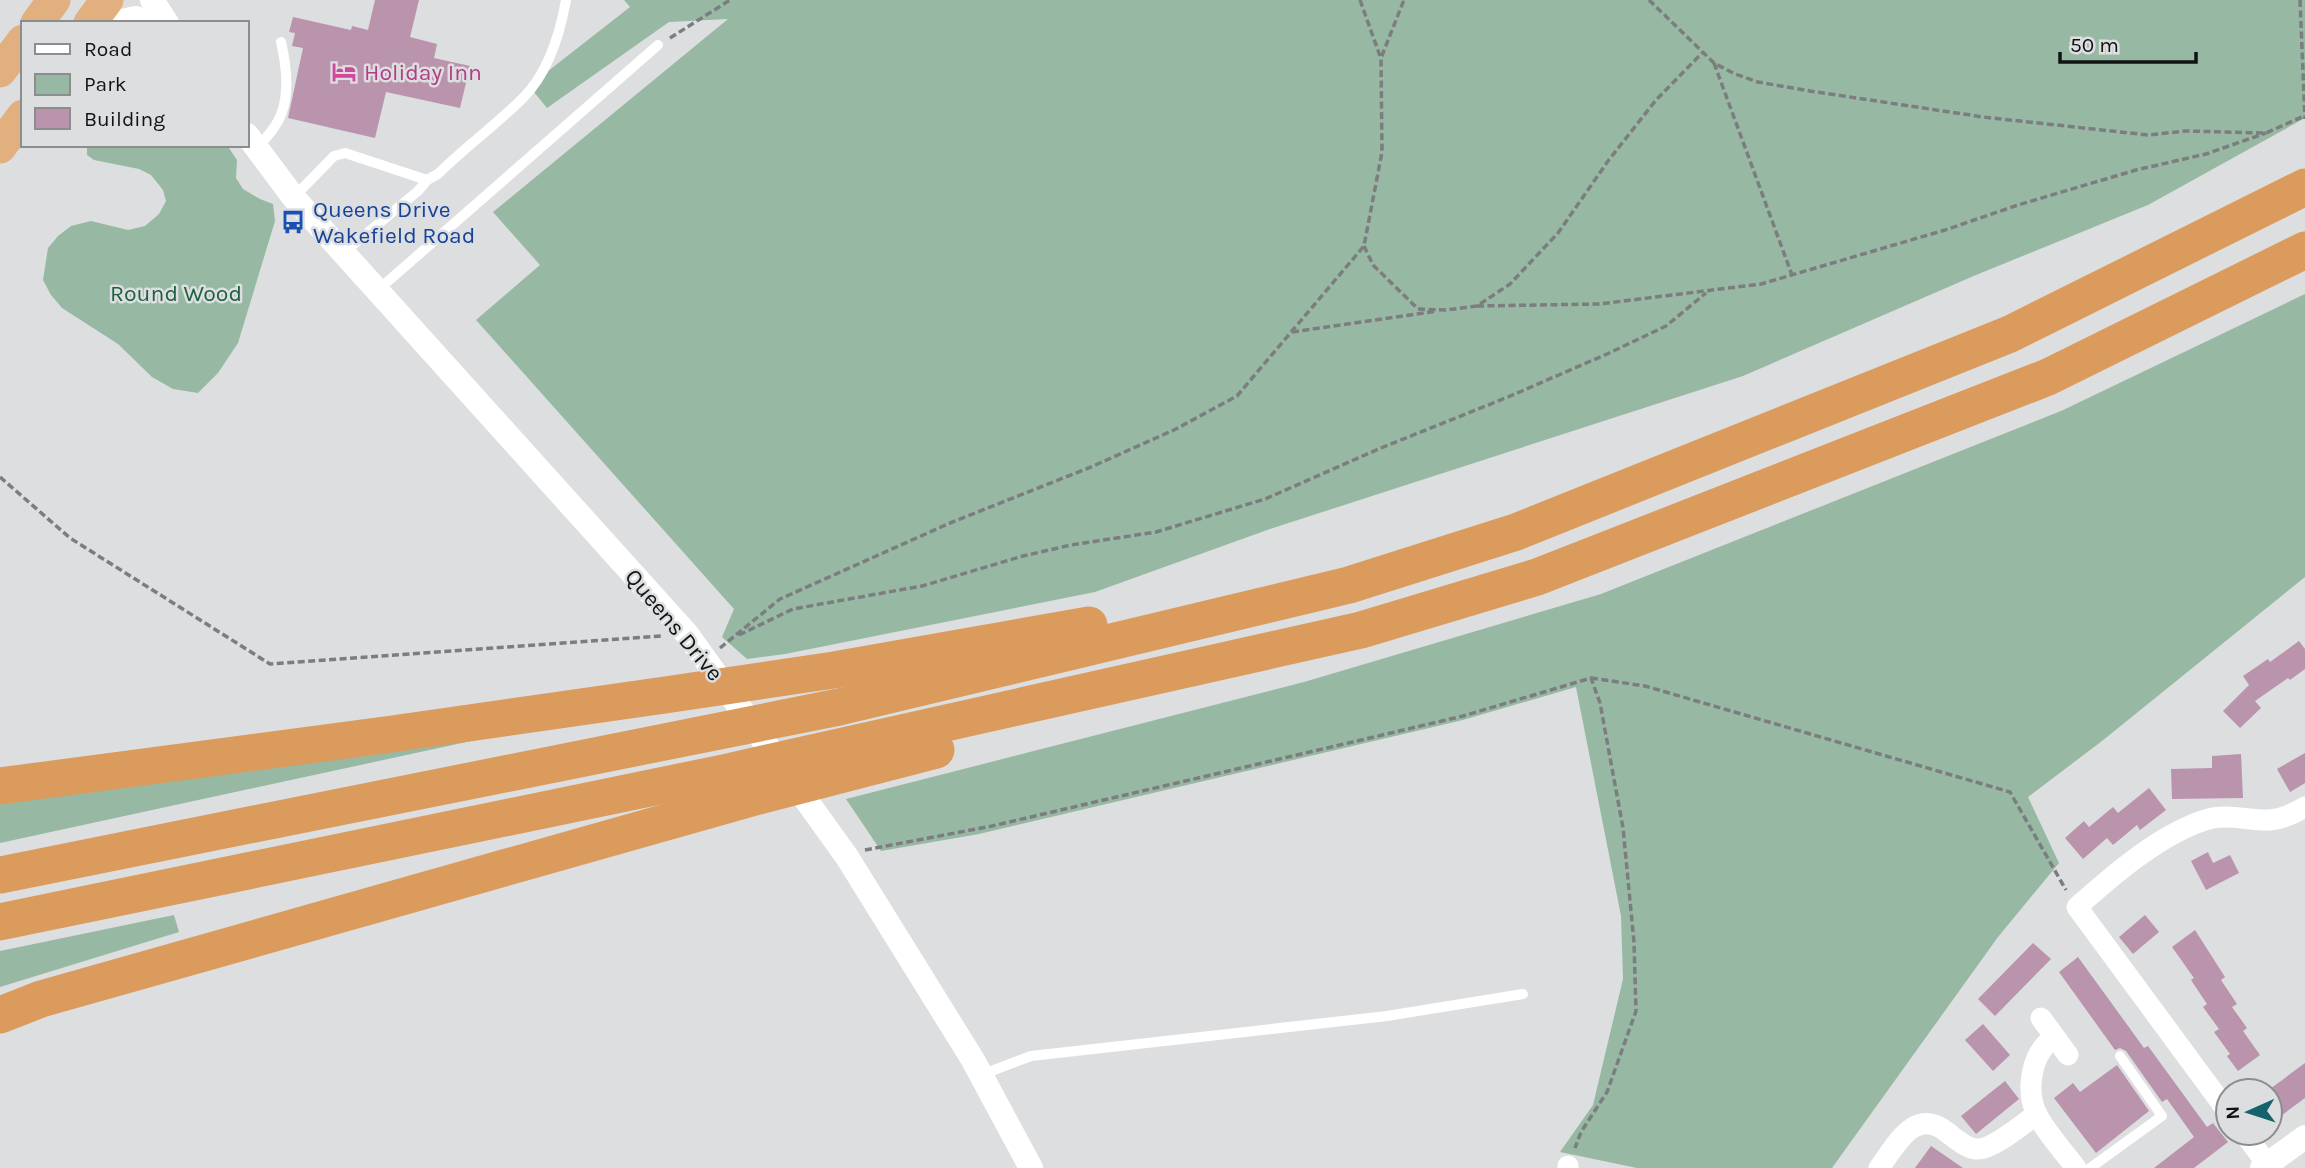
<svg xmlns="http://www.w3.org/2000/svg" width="2305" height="1168" font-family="Karla,sans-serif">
  <rect width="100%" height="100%" fill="#dddee0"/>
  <!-- green -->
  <g fill="#97b9a4">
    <polygon points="624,0 2305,0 2305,118 2148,205 1976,275 1743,376 1270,529 1095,592 785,654 747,659 722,637 734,609 476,320 540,265 493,212 728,19 669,22 547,108 529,86 630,7"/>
    <polygon points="87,145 227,145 237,160 236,178 243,189 260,199 273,204 275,221 238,343 218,373 198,393 173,389 152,377 118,344 62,308 51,295 43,280 48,248 58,236 71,226 91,221 128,230 145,226 159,214 166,201 163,190 151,175 139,169 94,160 87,155"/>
    <polygon points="2305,294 2305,577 2102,741 2028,797 2059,863 1998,937 1832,1168 1637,1168 1560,1152 1593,1105 1623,979 1621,916 1576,687 1463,720 979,834 881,851 846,799 1304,682 1601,594 2061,411"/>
    <polygon points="485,738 0,843 0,800"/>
    <polygon points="174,915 179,932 0,987 0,951"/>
  </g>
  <!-- building -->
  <g fill="#ba93ac">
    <polygon points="375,0 419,0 410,37 437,44 434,58 470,66 460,108 386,92 375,138 288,118 303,48 292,46 295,33 289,32 293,17 351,30 352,26 368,30"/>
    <polygon points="2299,641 2305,649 2305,669 2290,680 2288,678 2255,701 2261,708 2240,728 2223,711 2249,685 2243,676 2268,659 2270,662"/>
    <polygon points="2305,753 2305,783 2290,792 2277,769"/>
    <polygon points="2241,754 2243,798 2172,799 2171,769 2212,768 2212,756"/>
    <polygon points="2149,788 2166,810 2140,830 2137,825 2113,845 2107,838 2083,859 2065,838 2084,821 2089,827 2113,807 2118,813"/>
    <polygon points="2208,852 2213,863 2230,855 2239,873 2206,890 2191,861"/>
    <polygon points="2145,915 2159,932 2133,954 2119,937"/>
    <polygon points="2195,930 2225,977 2221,980 2237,1004 2232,1007 2247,1028 2243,1031 2260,1055 2238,1071 2227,1056 2230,1054 2214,1032 2219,1029 2203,1007 2207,1004 2191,980 2194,978 2172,947"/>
    <polygon points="2033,943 2051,959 1995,1016 1978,999"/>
    <polygon points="2078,957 2144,1048 2148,1046 2207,1127 2213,1123 2228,1142 2194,1168 2154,1168 2194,1137 2167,1099 2162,1102 2126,1051 2120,1048 2115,1050 2059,972"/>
    <polygon points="1983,1024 2010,1055 1993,1071 1965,1040"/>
    <polygon points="2305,1063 2305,1098 2270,1124 2270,1089"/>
    <polygon points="2117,1065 2149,1111 2096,1153 2054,1098 2073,1083 2080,1092"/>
    <polygon points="2005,1081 2019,1099 1976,1134 1961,1116"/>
    <polygon points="1931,1146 1963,1168 1915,1168"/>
  </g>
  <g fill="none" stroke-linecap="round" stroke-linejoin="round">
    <!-- path -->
    <g stroke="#7c7d7e" stroke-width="3.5" stroke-dasharray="7 3.5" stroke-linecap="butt">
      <polyline points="1360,0 1380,56"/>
      <polyline points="1649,0 1714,63 1735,74 1758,82 1810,91 1983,117 2148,135 2186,131 2266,133 2304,116"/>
      <polyline points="2300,0 2305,119"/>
      <polyline points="670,38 730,0"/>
      <polyline points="1714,63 1792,275"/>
      <polyline points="1364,246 1373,265 1418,309 1446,310 1477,306 1510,284 1558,233 1608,161 1656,100 1702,53"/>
      <polyline points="1477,306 1599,304 1761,284 1945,230 2018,205 2136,170 2206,154 2266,133"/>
      <polyline points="1292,332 1437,311"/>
      <polyline points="0,477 70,538 270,664 662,636"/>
      <polyline points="739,635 793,609 922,586 1023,556 1071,545 1156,532 1265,499 1381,448 1508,397 1607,354 1666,326 1706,293"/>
      <polyline points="720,648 780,599 950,523 1091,467 1176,429 1237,396 1364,246 1382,152 1381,58 1404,0"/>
      <polyline points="1591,678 1645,686 2010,792 2066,890"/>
      <polyline points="865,850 992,826 1344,744 1463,716 1591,678 1600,703 1623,828 1634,942 1636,1011 1607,1092 1581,1132 1575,1148"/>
    </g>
    <!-- service -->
    <g stroke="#fff" stroke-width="10">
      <path d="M257 148C263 141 270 134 275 126 291 103 287 68 281 42"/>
      <polyline points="294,197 334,156 345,153 427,180"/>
      <path d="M343 253 418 191 427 180 438 174C465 147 496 125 523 98 548 73 560 34 566 0"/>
      <polyline points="378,290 658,45"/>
      <polyline points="981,1075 1031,1056 1387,1016 1523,994"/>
      <polyline points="2090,1168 2162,1116 2120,1056"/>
    </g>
    <!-- minor -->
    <g stroke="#fff" stroke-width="21">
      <polyline points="2041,1018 2068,1055"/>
      <path d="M2055 1037C2031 1052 2025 1090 2037 1115 2046 1132 2064 1152 2076 1168"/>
      <path d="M2228 1112 2077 907C2113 875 2159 835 2205 820 2227 813 2249 821 2270 820 2283 819 2294 813 2305 807"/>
      <polyline points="2244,1133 2267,1164"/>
      <polyline points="1568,1168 1568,1166"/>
      <path d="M1879 1168C1897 1144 1915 1106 1948 1133 1956 1139 1966 1148 1976 1149 1991 1151 2024 1123 2037 1114"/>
    </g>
    <!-- tertiary -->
    <g stroke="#fff" stroke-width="24">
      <polyline points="152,0 167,23"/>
      <polyline points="113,23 136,18 147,23"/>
      <polyline points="247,135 294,198 687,634 847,857 973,1060 1031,1168"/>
      <polyline points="2262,1168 2305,1137"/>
    </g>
    <!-- trunk -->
    <g stroke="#e2af7e" stroke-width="33">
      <polyline points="37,23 54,0"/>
      <polyline points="90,23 107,0"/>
      <polyline points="0,71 23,41"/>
      <polyline points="0,147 23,116"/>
    </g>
    <!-- motorway -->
    <g stroke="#da9b5d" stroke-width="37">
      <polyline points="0,786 392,734 665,695 834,670 1089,625"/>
      <polyline points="0,875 839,707 1349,585 1516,532 2010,334 2305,187"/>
      <polyline points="0,922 723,773 1361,630 1537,577 2048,377 2305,250"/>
      <polyline points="0,1015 41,999 755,797 936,750"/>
    </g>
  </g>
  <!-- icons -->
  <defs>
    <g id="hotel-bare" transform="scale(1.89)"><path d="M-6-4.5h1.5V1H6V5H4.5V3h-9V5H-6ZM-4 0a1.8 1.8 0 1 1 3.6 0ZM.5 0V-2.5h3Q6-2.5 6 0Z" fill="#d1479c" stroke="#dddee0" stroke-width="2.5" paint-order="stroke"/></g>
    <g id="bus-bare" transform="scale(1.89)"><path d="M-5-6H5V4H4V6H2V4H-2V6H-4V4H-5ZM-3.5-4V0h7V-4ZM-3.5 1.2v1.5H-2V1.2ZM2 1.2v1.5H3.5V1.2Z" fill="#1a4fb4" stroke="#dddee0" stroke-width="2.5" paint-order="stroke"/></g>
  </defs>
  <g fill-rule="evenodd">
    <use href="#hotel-bare" x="344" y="72"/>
    <use href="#bus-bare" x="293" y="222"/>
  </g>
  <g text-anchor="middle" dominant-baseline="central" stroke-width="5" stroke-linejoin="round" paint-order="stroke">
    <!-- hotel labels -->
    <g font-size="23" fill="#b23c85" stroke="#dddee0" text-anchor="start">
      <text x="364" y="72">Holiday Inn</text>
    </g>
    <!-- transit labels -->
    <g font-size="23" fill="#164399" stroke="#dddee0" text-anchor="start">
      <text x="313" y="209">Queens Drive<tspan x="313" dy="26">Wakefield Road</tspan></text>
    </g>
    <!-- park labels -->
    <g font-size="23" fill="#1e613f" stroke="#dddee0">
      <text x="176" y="293">Round Wood</text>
    </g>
    <!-- street labels -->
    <g font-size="23" fill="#121313" stroke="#dddee0">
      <text transform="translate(674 625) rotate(50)">Queens Drive</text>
    </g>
  </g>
  <!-- legend -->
  <rect x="21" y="21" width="228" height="126" fill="#dddee0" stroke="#8c8d8e" stroke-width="2"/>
  <rect x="35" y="44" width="35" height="10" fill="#ffffff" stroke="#8c8d8e" stroke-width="2"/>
  <text x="84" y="56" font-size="21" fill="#121313">Road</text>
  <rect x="35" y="74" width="35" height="21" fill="#97b9a4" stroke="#8c8d8e" stroke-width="2"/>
  <text x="84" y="91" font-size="21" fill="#121313">Park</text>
  <rect x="35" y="108" width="35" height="21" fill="#ba93ac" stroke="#8c8d8e" stroke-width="2"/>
  <text x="84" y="126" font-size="21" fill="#121313">Building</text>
  <!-- north arrow -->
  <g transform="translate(2249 1112) rotate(267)"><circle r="33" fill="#dddee0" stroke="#8c8d8e" stroke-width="2"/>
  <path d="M0-5L12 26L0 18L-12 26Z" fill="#14626b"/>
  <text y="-10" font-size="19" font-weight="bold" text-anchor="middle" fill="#121313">N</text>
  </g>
  <!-- scale -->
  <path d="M2060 52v10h136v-10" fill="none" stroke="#121313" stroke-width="3.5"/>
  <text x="2070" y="52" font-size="21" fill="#121313" stroke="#dddee0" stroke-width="5" paint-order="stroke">50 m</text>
</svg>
